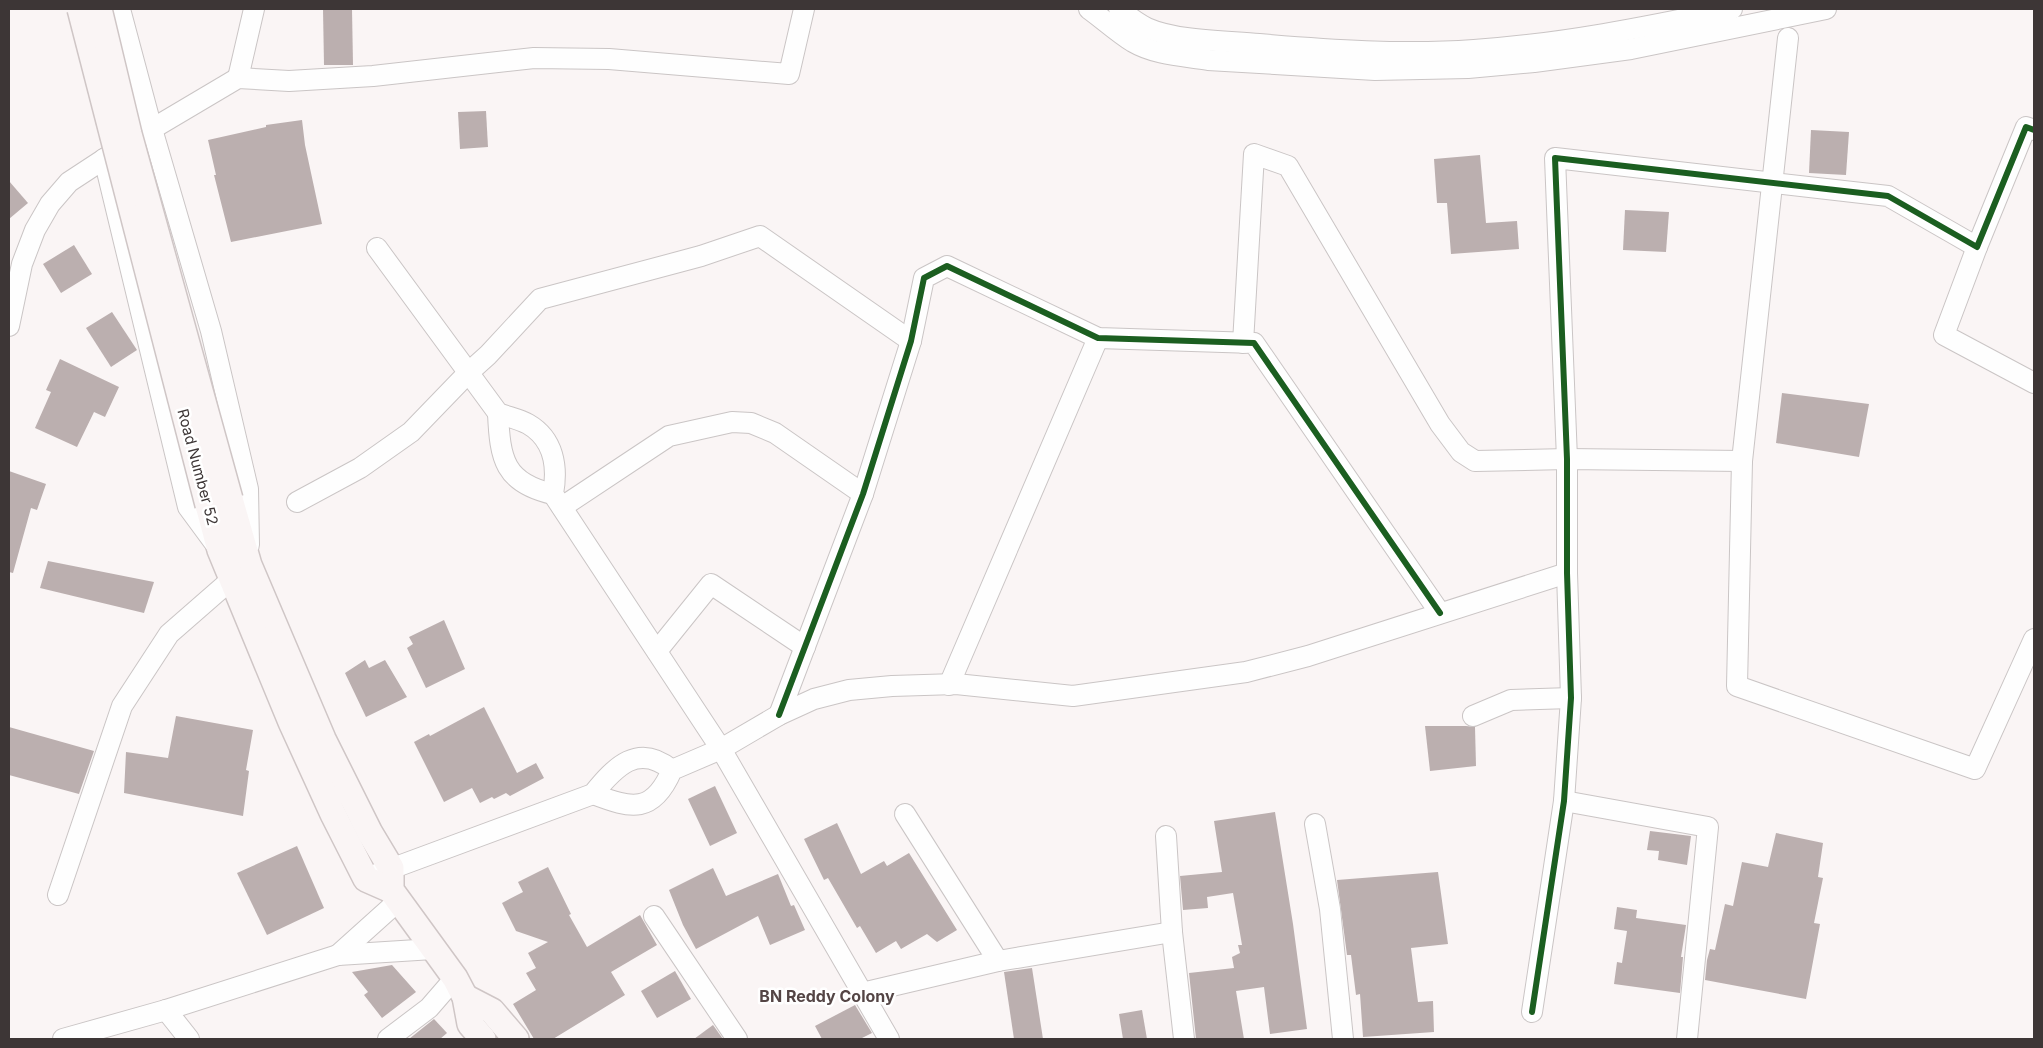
<svg xmlns="http://www.w3.org/2000/svg" width="2043" height="1048" font-family="Inter,sans-serif">
  <rect width="100%" height="100%" fill="#faf5f5"/>
  <!-- building -->
  <g fill="#bbafaf">
    <polygon points="323,9 352,9 353,65 324,65"/>
    <polygon points="486,111 488,147 460,149 458,112"/>
    <polygon points="302,120 305,145 322,224 231,242 214,175 216,175 208,140 266,127 266,125"/>
    <polygon points="1811,130 1849,132 1846,175 1809,173"/>
    <polygon points="1480,155 1486,223 1517,221 1519,249 1451,254 1447,203 1437,203 1434,159"/>
    <polygon points="9,181 28,203 9,219"/>
    <polygon points="1625,210 1669,212 1666,252 1623,250"/>
    <polygon points="74,245 92,274 61,293 43,264"/>
    <polygon points="112,312 137,350 111,367 86,328"/>
    <polygon points="60,359 119,387 105,417 94,412 77,447 35,428 51,392 46,390"/>
    <polygon points="1782,393 1869,404 1859,457 1776,443"/>
    <polygon points="9,471 46,484 37,510 31,508 13,573 9,572"/>
    <polygon points="48,561 154,582 144,613 40,588"/>
    <polygon points="444,620 465,669 426,688 407,648 413,644 409,637"/>
    <polygon points="365,660 369,668 385,660 407,697 366,717 345,673"/>
    <polygon points="484,707 517,773 536,763 544,778 510,796 506,793 494,799 492,797 480,803 472,788 444,802 414,742 429,734 430,736"/>
    <polygon points="176,716 253,730 246,770 249,771 243,816 124,793 126,752 168,758"/>
    <polygon points="1425,726 1466,726 1475,727 1476,766 1430,771"/>
    <polygon points="9,727 94,751 79,794 9,775"/>
    <polygon points="715,786 737,833 710,846 688,799"/>
    <polygon points="1275,812 1293,924 1307,1029 1270,1034 1264,987 1236,991 1244,1039 1196,1039 1189,973 1234,968 1232,957 1240,953 1238,945 1242,945 1233,893 1207,897 1208,908 1183,910 1180,876 1222,872 1214,821"/>
    <polygon points="837,823 861,874 884,861 887,866 909,853 957,930 937,942 927,934 901,949 896,941 876,953 860,926 857,928 828,878 824,880 804,839"/>
    <polygon points="1650,831 1691,836 1687,865 1658,860 1659,851 1647,850"/>
    <polygon points="1776,833 1823,843 1818,877 1823,878 1814,923 1820,924 1806,999 1705,980 1707,960 1710,949 1715,950 1725,904 1733,906 1742,862 1768,867"/>
    <polygon points="297,846 324,908 267,935 237,873"/>
    <polygon points="548,867 571,914 569,915 587,947 640,915 657,945 611,972 625,995 553,1039 534,1039 513,1004 536,990 526,973 536,968 528,953 548,942 516,931 502,903 523,892 518,882"/>
    <polygon points="713,868 726,896 778,874 791,906 794,905 805,930 770,945 758,916 696,949 683,925 669,890"/>
    <polygon points="1438,872 1448,944 1411,948 1418,1002 1433,1001 1434,1032 1363,1037 1360,994 1356,995 1351,955 1347,955 1337,880"/>
    <polygon points="1617,907 1637,910 1636,918 1686,925 1681,957 1683,957 1680,993 1614,984 1617,962 1622,963 1627,931 1614,929"/>
    <polygon points="392,965 416,992 382,1018 364,995 368,992 352,972"/>
    <polygon points="1032,968 1043,1039 1014,1039 1004,972"/>
    <polygon points="675,971 691,999 657,1018 641,991"/>
    <polygon points="855,1005 872,1033 860,1039 822,1039 815,1026"/>
    <polygon points="1142,1010 1147,1039 1123,1039 1119,1014"/>
    <polygon points="434,1019 447,1033 440,1039 409,1039"/>
    <polygon points="713,1025 723,1039 694,1039"/>
  </g>
  <g fill="none" stroke-linecap="round" stroke-linejoin="round">
    <!-- minor casing -->
    <g stroke="#cac5c5" stroke-width="22">
      <g id="minor">
        <polyline points="120,9 152,129 211,331 248,489 249,545"/>
        <path d="M1089 9C1103 19 1117 32 1133 42 1155 55 1184 56 1208 60L1375 70 1468 68 1534 62 1631 49 1826 9"/>
        <path d="M1119 9C1128 16 1136 23 1147 28 1176 41 1226 41 1259 44 1330 50 1402 55 1474 50 1561 44 1647 27 1732 9"/>
        <polyline points="1788,38 1742,461 1737,686 1975,769 2034,639"/>
        <polyline points="238,78 254,9"/>
        <polyline points="104,159 188,507 216,545"/>
        <polyline points="1977,247 1944,335 2034,383"/>
        <path d="M377 248 498 413C508 417 519 419 528 424 554 439 558 467 553 494L721 749 889 1039"/>
        <polyline points="9,326 22,264 35,230 50,204 69,182 130,142 238,78 289,81 373,76 534,58 609,59 789,74 804,9"/>
        <polyline points="1243,343 1254,154 1288,166 1440,424 1461,452 1475,461 1567,459 1742,461"/>
        <path d="M498 413C500 459 504 483 553 494"/>
        <polyline points="297,502 360,468 411,432 468,373 488,355 540,299 701,256 760,236 911,341"/>
        <polyline points="562,507 669,436 732,422 751,423 775,433 863,494"/>
        <polyline points="657,651 711,584 805,647"/>
        <polyline points="949,685 1098,338"/>
        <polyline points="779,715 863,494 911,341 924,278 947,266 1098,338 1254,343 1440,613"/>
        <polyline points="1473,716 1511,700 1571,698"/>
        <path d="M593 794C632 809 653 814 672 770L721 749 779 715 814 699 849 690 892 686 956 684 1073 696 1246 672 1308 656 1567 573"/>
        <polyline points="1564,801 1708,827 1687,1039"/>
        <polyline points="905,814 998,961"/>
        <polyline points="1315,824 1330,909 1343,1039"/>
        <polyline points="1166,836 1172,932 1184,1039"/>
        <path d="M377 874 593 794C615 767 638 742 672 770"/>
        <polyline points="58,895 122,706 169,634 232,579"/>
        <polyline points="654,916 737,1039"/>
        <polyline points="338,955 397,902"/>
        <polyline points="862,993 998,961 1172,932"/>
        <polyline points="166,1010 189,1039"/>
        <polyline points="1532,1012 1564,801 1571,698 1567,573 1567,459 1555,158 1888,196 1977,247 2026,127 2034,130"/>
        <polyline points="63,1039 166,1010 338,955 433,949"/>
        <polyline points="388,1039 429,1008 455,978"/>
      </g>
    </g>
    <!-- major casing -->
    <g stroke="#cfc6c6" stroke-width="28">
      <g id="major">
        <polyline points="230,499 249,565 323,739 370,833 391,868 391,890 455,978 465,997 470,1024 483,1039"/>
        <polyline points="208,505 220,550 291,722 333,814 366,879 391,890"/>
        <polyline points="465,997 492,1011 516,1039"/>
      </g>
    </g>
    <!-- minor -->
    <use href="#minor" stroke="#fefefe" stroke-width="20"/>
    <!-- major -->
    <use href="#major" stroke="#faf5f5" stroke-width="25"/>
    <!-- major-bridge casing -->
    <g stroke="#cfc6c6" stroke-width="28" stroke-linecap="butt">
      <g id="major-bridge">
        <polyline points="80,9 208,505"/>
        <polyline points="99,9 129,134 230,499"/>
      </g>
    </g>
    <!-- major-bridge -->
    <use href="#major-bridge" stroke="#faf5f5" stroke-width="25"/>
    <!-- cycleway casing -->
    <g stroke="#fff" stroke-width="9">
      <g id="cycleway">
        <polyline points="779,715 863,494 911,341 924,278 947,266 1098,338 1254,343 1440,613"/>
        <polyline points="1532,1012 1564,801 1571,698 1567,573 1567,459 1555,158 1888,196 1977,247 2026,127 2034,130"/>
      </g>
    </g>
    <!-- cycleway -->
    <use href="#cycleway" stroke="#1b5e20" stroke-width="6"/>
  </g>
  <g text-anchor="middle" dominant-baseline="central" stroke-width="5" stroke-linejoin="round" paint-order="stroke">
    <!-- street labels -->
    <g font-size="15" fill="#3d3636" stroke="#fff">
      <text transform="translate(198 467) rotate(75)">Road Number 52</text>
    </g>
    <!-- neighbourhood labels -->
    <g font-size="16" font-weight="bold" fill="#544545" stroke="#fff">
      <text x="827" y="996">BN Reddy Colony</text>
    </g>
  </g>
  <!-- border -->
  <rect width="2043" height="1048" fill="none" stroke="#3d3636" stroke-width="20"/>
</svg>
